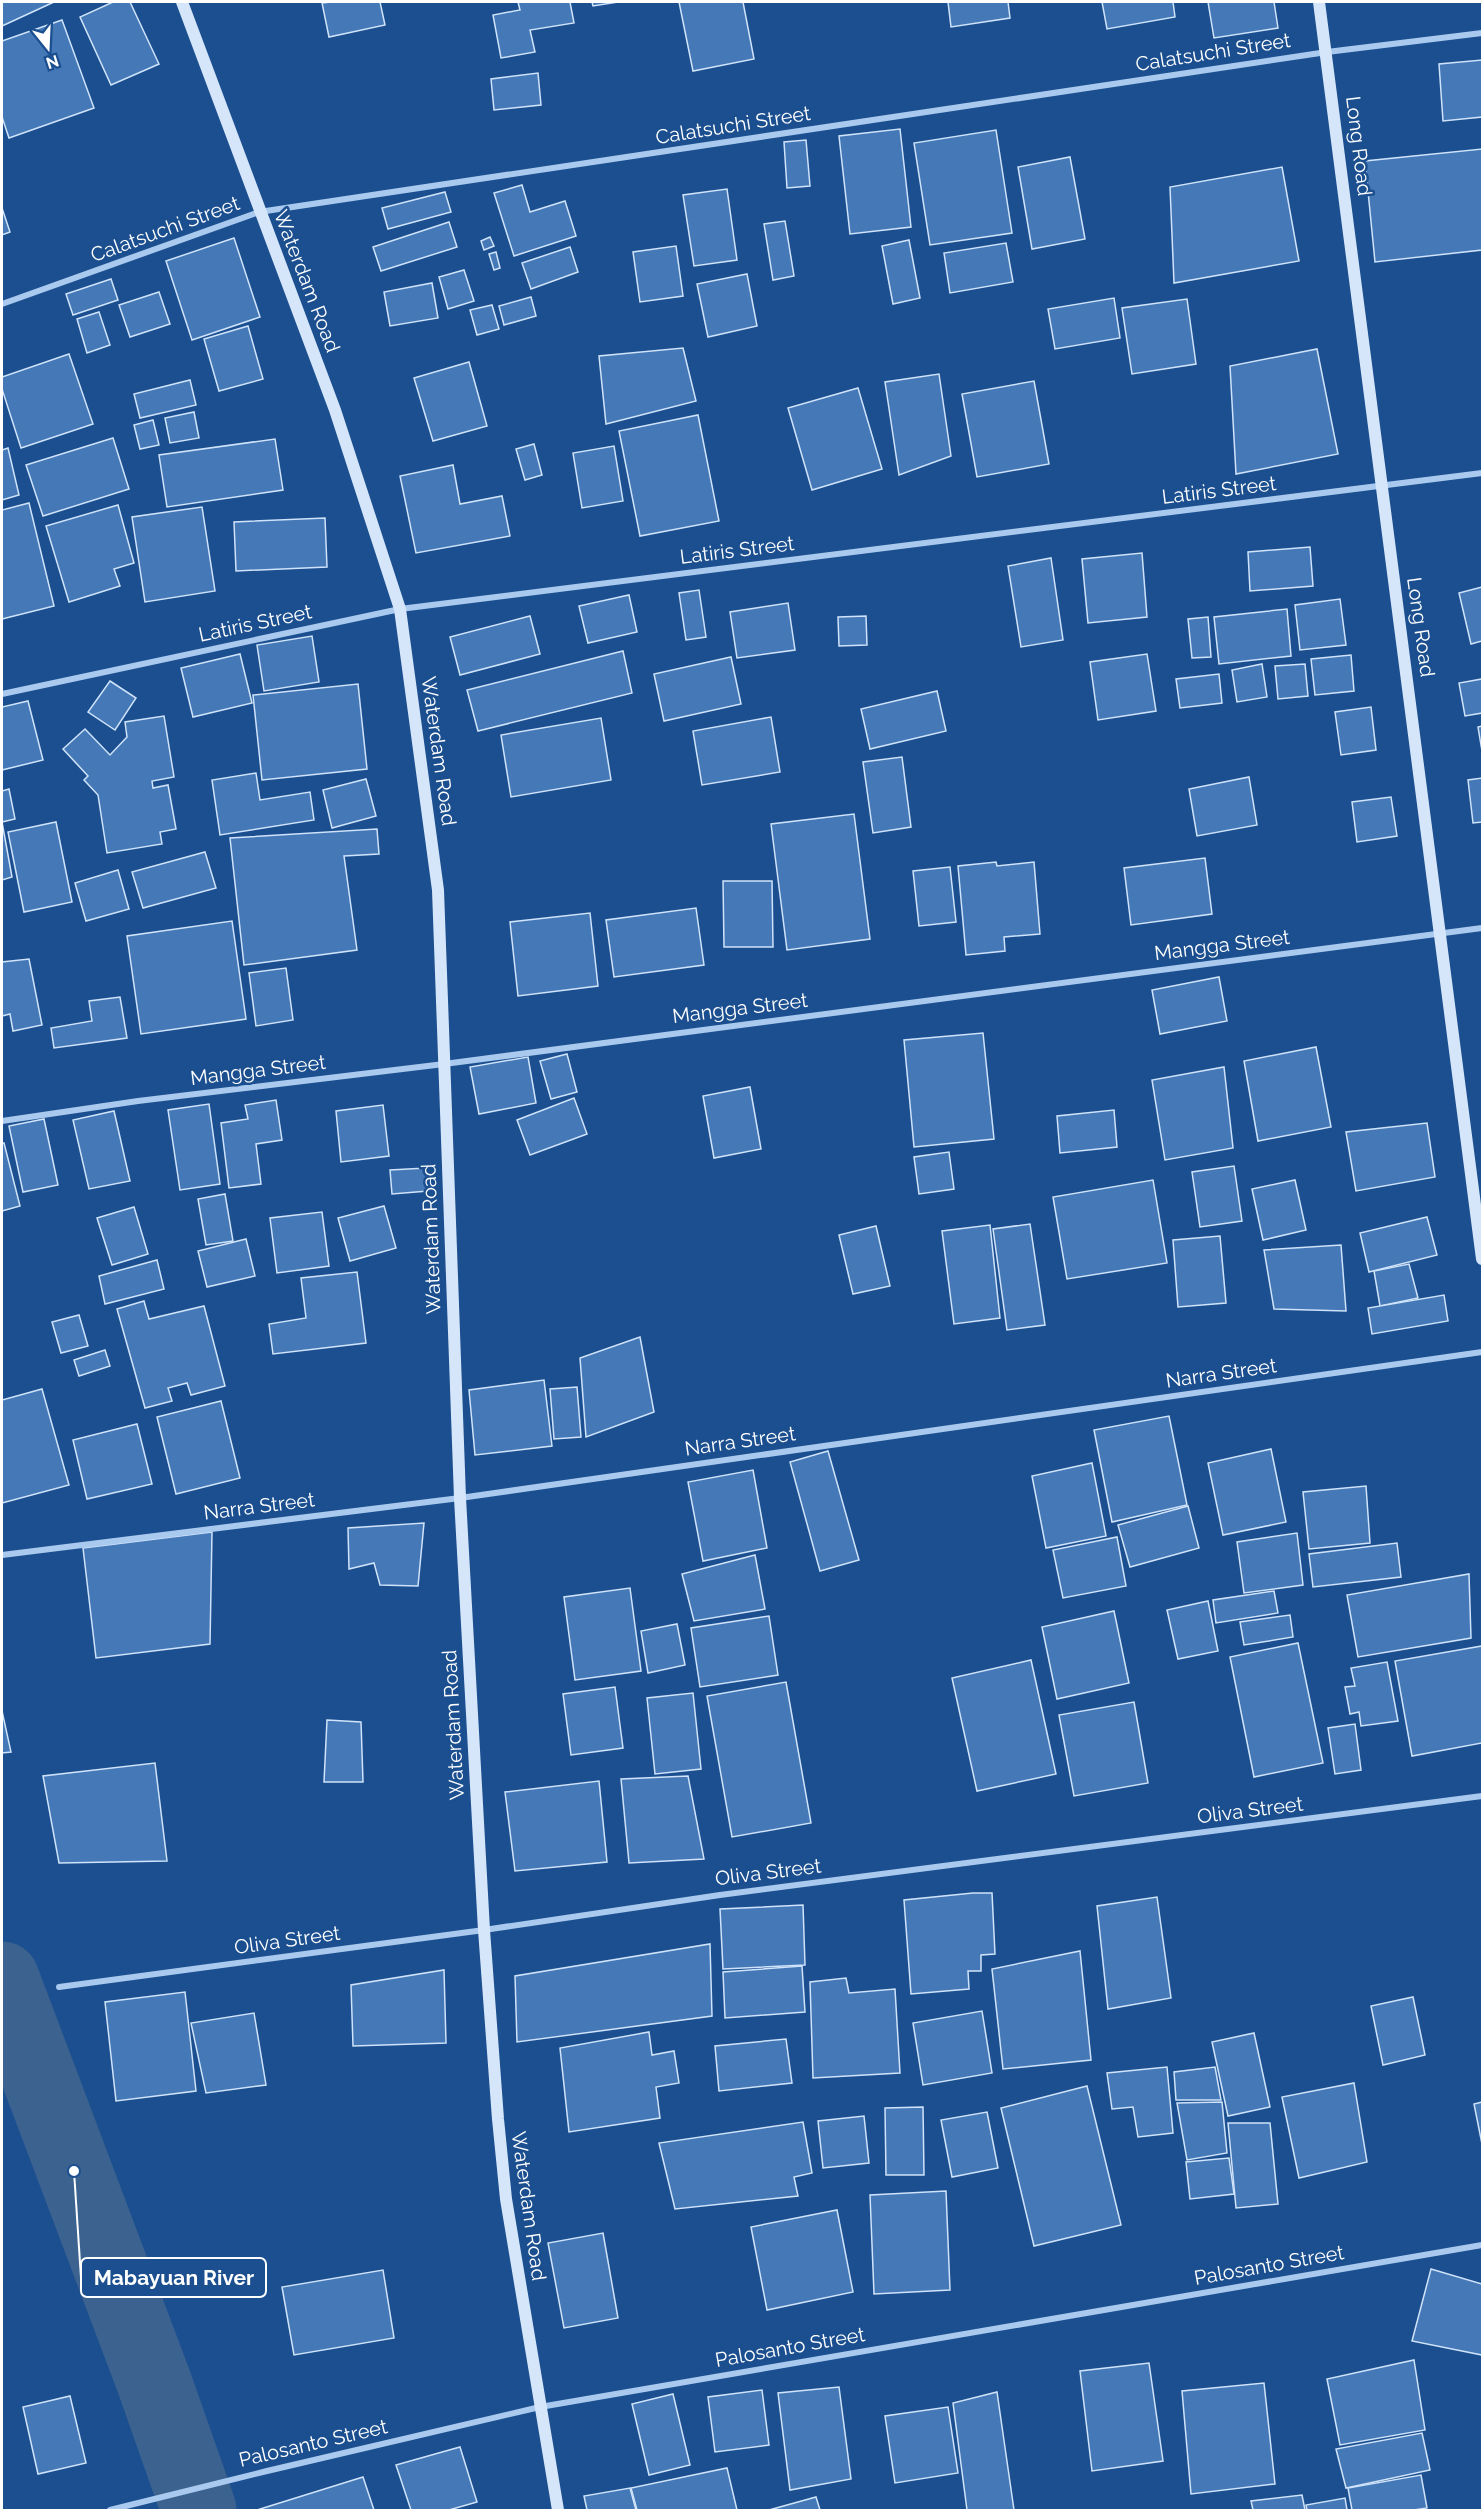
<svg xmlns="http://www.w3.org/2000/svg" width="1484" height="2512" font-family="Raleway,sans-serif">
  <rect width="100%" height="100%" fill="#1b4f8f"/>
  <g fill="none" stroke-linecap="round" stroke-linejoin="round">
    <!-- river -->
    <polyline stroke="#3c6290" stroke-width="75" points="2,1979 154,2382 199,2510"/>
  </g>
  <!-- building -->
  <g fill="#4478b7" stroke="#cfe3fa" stroke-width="1.5">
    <polygon points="2,2 54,2 2,26"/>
    <polygon points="113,2 130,2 159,64 111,85 80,17"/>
    <polygon points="331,2 380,2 385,25 329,37 322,3"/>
    <polygon points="518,2 570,2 574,23 530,30 535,52 501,58 493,15 520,10"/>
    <polygon points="592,2 618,2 593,6"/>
    <polygon points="679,2 743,2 754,59 693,71"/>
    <polygon points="948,2 1008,2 1010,18 951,27"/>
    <polygon points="1102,2 1173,2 1175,17 1107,29"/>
    <polygon points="1208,2 1274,2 1278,28 1214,38"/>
    <polygon points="62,20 94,108 9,138 2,117 2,41"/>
    <polygon points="1482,60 1482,117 1443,121 1439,64"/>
    <polygon points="538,73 541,105 494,110 491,79"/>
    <polygon points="900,129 911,227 850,234 839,136"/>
    <polygon points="996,130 1012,233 930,245 914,143"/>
    <polygon points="806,140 810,186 787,188 784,142"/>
    <polygon points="1482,149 1482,250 1375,262 1365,161"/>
    <polygon points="1070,157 1085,239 1032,249 1018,167"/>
    <polygon points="1282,167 1299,261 1174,283 1170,187"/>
    <polygon points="522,185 530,212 565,201 576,236 514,256 494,193"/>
    <polygon points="727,189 737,260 694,266 683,195"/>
    <polygon points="445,192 451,212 388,229 382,208"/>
    <polygon points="2,208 10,232 2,235"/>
    <polygon points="785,221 794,276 773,280 764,224"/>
    <polygon points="449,222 457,247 381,271 373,247"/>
    <polygon points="490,237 494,246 484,250 481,241"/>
    <polygon points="234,238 260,317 192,340 166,261"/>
    <polygon points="909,240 920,298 893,304 882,246"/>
    <polygon points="1006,243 1013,282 950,293 944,253"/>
    <polygon points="676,246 683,296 640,302 633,252"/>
    <polygon points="570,247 578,272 531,289 522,263"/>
    <polygon points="496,252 500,268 494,270 489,254"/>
    <polygon points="464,270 474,301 448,309 439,277"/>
    <polygon points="747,274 757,326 708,337 697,284"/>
    <polygon points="111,279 118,300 73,315 66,294"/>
    <polygon points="432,283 438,318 390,326 384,292"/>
    <polygon points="159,292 170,324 130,337 119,305"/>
    <polygon points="531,297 536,316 504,325 499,306"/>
    <polygon points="1114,298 1120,338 1055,349 1048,309"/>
    <polygon points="1187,299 1196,364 1132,374 1122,308"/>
    <polygon points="492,305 499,329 477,335 470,310"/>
    <polygon points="99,312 110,345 87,353 77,319"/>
    <polygon points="248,326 263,379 219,391 204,339"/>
    <polygon points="683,348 696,401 606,424 599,356"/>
    <polygon points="1317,349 1338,454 1236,474 1230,366"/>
    <polygon points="69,354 93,424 21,448 2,389 2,377"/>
    <polygon points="469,362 487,426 433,441 414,378"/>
    <polygon points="939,374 951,456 899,475 885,382"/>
    <polygon points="190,380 196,405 140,418 134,394"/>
    <polygon points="1034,381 1049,464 977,477 962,394"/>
    <polygon points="858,388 882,469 812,490 788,408"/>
    <polygon points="194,412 199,438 170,443 165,418"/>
    <polygon points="698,415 719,521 640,536 619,431"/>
    <polygon points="153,420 159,445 140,449 134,425"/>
    <polygon points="113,438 129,489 43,516 26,465"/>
    <polygon points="275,439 283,490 167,507 159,455"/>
    <polygon points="534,444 542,475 525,480 516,449"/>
    <polygon points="614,446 623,501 582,508 573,453"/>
    <polygon points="8,448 19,495 2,500 2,450"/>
    <polygon points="453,465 460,504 502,496 510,536 416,553 400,476"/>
    <polygon points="29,503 54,606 2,619 2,510"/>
    <polygon points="118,505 134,563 114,569 120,586 69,602 46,526"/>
    <polygon points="202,507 215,591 145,602 132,517"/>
    <polygon points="325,518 327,567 236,571 234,522"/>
    <polygon points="1310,547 1313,586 1250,591 1248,552"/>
    <polygon points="1142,553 1147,617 1088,623 1082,559"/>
    <polygon points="1051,558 1063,640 1021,647 1008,566"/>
    <polygon points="1482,587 1482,641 1471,644 1459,593"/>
    <polygon points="699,590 706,637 686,640 679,593"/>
    <polygon points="629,595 637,632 588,643 579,606"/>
    <polygon points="1340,599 1346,645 1300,650 1295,605"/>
    <polygon points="788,603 795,650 737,658 730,612"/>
    <polygon points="1287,609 1291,656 1219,664 1214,617"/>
    <polygon points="530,616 540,654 460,675 450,637"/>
    <polygon points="866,616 867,645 839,646 838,617"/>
    <polygon points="1208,617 1211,657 1192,658 1188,619"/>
    <polygon points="312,636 319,682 264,691 257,645"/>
    <polygon points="623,651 632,693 478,731 467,690"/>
    <polygon points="240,654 252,703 193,717 181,668"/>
    <polygon points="1147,654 1156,711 1098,720 1090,662"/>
    <polygon points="1351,655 1354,691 1315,695 1311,659"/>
    <polygon points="731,657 741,704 664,721 654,674"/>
    <polygon points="1262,664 1267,697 1237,702 1232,670"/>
    <polygon points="1305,664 1308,696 1278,699 1275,666"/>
    <polygon points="1219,674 1222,703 1180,708 1176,679"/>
    <polygon points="1482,679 1482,713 1465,716 1459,683"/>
    <polygon points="110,681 136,698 115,730 88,712"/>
    <polygon points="358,684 367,769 262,780 253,695"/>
    <polygon points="937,691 946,731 870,749 861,709"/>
    <polygon points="28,701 43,760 2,770 2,707"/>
    <polygon points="1371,707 1376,750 1341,755 1335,712"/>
    <polygon points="164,716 174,777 152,781 153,788 168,785 176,829 160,832 162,844 107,853 98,795 84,780 88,776 63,749 85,729 110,755 127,737 125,722"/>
    <polygon points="771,717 780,772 702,785 693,731"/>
    <polygon points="601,718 611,780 511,797 501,735"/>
    <polygon points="1482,726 1482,751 1478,727"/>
    <polygon points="902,757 911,827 873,833 863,762"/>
    <polygon points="256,773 260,800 310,792 314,820 220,835 212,780"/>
    <polygon points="1249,777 1257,825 1197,836 1189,789"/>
    <polygon points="1482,778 1482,822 1473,823 1468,780"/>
    <polygon points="366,779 376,816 332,828 323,790"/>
    <polygon points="9,789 15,819 2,822 2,791"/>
    <polygon points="1391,797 1397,836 1357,842 1352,802"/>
    <polygon points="854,814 870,939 787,950 771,824"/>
    <polygon points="2,822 12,877 2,880"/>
    <polygon points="56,822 72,902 24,912 8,832"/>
    <polygon points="377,829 379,854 344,856 357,950 244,965 230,838"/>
    <polygon points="205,852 216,888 143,908 132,872"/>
    <polygon points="1205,858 1212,914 1131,925 1124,868"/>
    <polygon points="996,862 997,866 1034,862 1040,934 1004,937 1005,951 966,955 958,866"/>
    <polygon points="950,867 956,922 919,926 913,871"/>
    <polygon points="118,870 129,909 86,921 75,883"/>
    <polygon points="723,881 772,881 773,947 724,947"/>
    <polygon points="696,908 704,965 614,977 606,920"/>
    <polygon points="590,913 598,986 518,996 510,922"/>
    <polygon points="232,921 246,1019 141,1034 127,936"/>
    <polygon points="29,959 42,1025 13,1031 10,1014 2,1016 2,962"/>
    <polygon points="286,968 293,1020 256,1026 249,973"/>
    <polygon points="1219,977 1227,1021 1160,1034 1152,990"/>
    <polygon points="120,997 127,1038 54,1048 51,1028 92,1021 89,1001"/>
    <polygon points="983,1033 994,1139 914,1147 904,1040"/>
    <polygon points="1316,1047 1331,1127 1258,1141 1244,1061"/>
    <polygon points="567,1054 577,1092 551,1099 540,1061"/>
    <polygon points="528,1057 536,1103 479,1114 470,1067"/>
    <polygon points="1224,1067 1233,1148 1165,1160 1152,1080"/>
    <polygon points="750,1087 761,1149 714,1158 703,1096"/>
    <polygon points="574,1098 587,1134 530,1155 517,1120"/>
    <polygon points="276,1100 282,1140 256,1144 261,1184 229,1188 221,1123 248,1119 245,1105"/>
    <polygon points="209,1104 220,1184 180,1190 168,1110"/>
    <polygon points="383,1105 389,1156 341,1162 336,1111"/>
    <polygon points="1114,1110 1117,1147 1060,1153 1057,1116"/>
    <polygon points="114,1111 130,1181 89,1189 73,1120"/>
    <polygon points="44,1119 58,1185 23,1192 9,1126"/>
    <polygon points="1427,1123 1435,1177 1356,1191 1346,1132"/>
    <polygon points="2,1143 4,1143 20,1206 2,1211"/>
    <polygon points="949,1152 954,1189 919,1194 914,1157"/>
    <polygon points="1234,1166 1242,1221 1200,1227 1192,1172"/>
    <polygon points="426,1168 428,1191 392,1194 390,1170"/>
    <polygon points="1153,1180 1167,1263 1067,1279 1053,1197"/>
    <polygon points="1295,1180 1306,1230 1263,1240 1252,1189"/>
    <polygon points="225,1194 233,1241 206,1245 198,1199"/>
    <polygon points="384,1206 396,1248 350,1261 338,1218"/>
    <polygon points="134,1207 148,1254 112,1265 97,1218"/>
    <polygon points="322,1212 329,1266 277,1273 270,1218"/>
    <polygon points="1427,1217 1437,1255 1369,1272 1360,1233"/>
    <polygon points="1030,1224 1045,1325 1007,1330 993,1229"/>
    <polygon points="990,1225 1000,1318 954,1324 942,1231"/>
    <polygon points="876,1226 890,1286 853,1294 839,1235"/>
    <polygon points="1220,1236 1226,1303 1178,1307 1173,1240"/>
    <polygon points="246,1239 255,1276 207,1287 198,1251"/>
    <polygon points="1341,1245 1346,1311 1274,1309 1264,1250"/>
    <polygon points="157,1260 164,1289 105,1304 99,1276"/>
    <polygon points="1409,1264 1418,1298 1380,1306 1374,1271"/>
    <polygon points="357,1272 366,1343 273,1354 269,1324 306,1318 301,1278"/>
    <polygon points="1444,1295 1448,1321 1372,1334 1368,1308"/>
    <polygon points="144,1301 149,1319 204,1306 225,1386 191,1395 187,1383 168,1388 172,1401 145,1408 117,1309"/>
    <polygon points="79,1315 88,1346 61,1353 52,1322"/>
    <polygon points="640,1337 654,1412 586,1437 580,1358"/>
    <polygon points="105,1350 110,1366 79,1376 74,1360"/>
    <polygon points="544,1380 552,1446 475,1455 469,1390"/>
    <polygon points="577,1387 581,1437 554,1439 550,1389"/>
    <polygon points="42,1389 69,1485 2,1503 2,1400"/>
    <polygon points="221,1401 240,1478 176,1494 157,1417"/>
    <polygon points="1169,1416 1187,1505 1112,1522 1094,1430"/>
    <polygon points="137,1424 152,1484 87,1499 73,1440"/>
    <polygon points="1271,1449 1286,1522 1223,1535 1208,1463"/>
    <polygon points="828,1451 859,1560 820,1571 790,1462"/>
    <polygon points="1092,1463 1106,1536 1046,1548 1032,1476"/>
    <polygon points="753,1470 767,1548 703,1561 688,1482"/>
    <polygon points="1366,1486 1370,1543 1309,1549 1303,1492"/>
    <polygon points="1188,1506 1199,1548 1130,1567 1118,1525"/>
    <polygon points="424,1523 418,1586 380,1585 374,1563 349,1569 348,1528"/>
    <polygon points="212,1532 210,1644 96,1658 83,1548"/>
    <polygon points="1297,1533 1303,1585 1244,1593 1237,1542"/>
    <polygon points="1117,1537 1126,1586 1063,1598 1053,1550"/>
    <polygon points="1397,1543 1401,1577 1313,1587 1309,1554"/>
    <polygon points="755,1555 765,1609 694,1621 682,1574"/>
    <polygon points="1469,1574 1471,1638 1358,1657 1347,1595"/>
    <polygon points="630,1588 641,1671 575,1680 564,1597"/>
    <polygon points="1274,1591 1278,1613 1216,1623 1213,1600"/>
    <polygon points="1208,1601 1218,1651 1178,1659 1167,1610"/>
    <polygon points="1114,1611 1129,1683 1057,1699 1042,1627"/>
    <polygon points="1290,1615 1293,1637 1244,1645 1240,1622"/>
    <polygon points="769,1616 778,1675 700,1687 691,1628"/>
    <polygon points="677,1624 685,1665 648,1673 641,1631"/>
    <polygon points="1298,1643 1323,1763 1254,1777 1230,1657"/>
    <polygon points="1482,1646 1482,1743 1412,1756 1395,1661"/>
    <polygon points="1031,1660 1056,1774 977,1791 952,1678"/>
    <polygon points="1387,1662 1398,1721 1361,1726 1359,1712 1350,1714 1345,1687 1355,1686 1351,1668"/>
    <polygon points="786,1682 811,1823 732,1837 707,1696"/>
    <polygon points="615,1687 623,1748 571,1755 563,1694"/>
    <polygon points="693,1693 701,1769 655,1774 647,1698"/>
    <polygon points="1134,1702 1148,1783 1074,1796 1059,1715"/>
    <polygon points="2,1711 11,1752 2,1753"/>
    <polygon points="327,1720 361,1722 363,1782 324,1782"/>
    <polygon points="1355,1724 1361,1770 1335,1774 1328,1728"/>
    <polygon points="155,1763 167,1861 59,1863 43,1776"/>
    <polygon points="688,1776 704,1859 629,1863 621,1779"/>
    <polygon points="599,1781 607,1862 515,1871 505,1792"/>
    <polygon points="973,1893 992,1893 995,1954 981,1955 981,1971 968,1971 969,1989 911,1994 904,1900"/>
    <polygon points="1157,1897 1171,1998 1108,2009 1097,1906"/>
    <polygon points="803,1905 805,1965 723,1969 720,1909"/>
    <polygon points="710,1944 712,2016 517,2042 515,1976"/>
    <polygon points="1080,1951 1091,2060 1003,2069 992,1969"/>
    <polygon points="802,1966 805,2012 725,2018 723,1972"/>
    <polygon points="444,1970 446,2043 353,2046 351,1985"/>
    <polygon points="846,1978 849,1993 895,1989 900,2073 813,2078 810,1982"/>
    <polygon points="185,1992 196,2091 116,2101 105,2002"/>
    <polygon points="1413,1997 1425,2055 1383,2065 1371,2006"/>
    <polygon points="982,2011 992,2073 923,2085 913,2023"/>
    <polygon points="254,2013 266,2085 206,2093 191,2023"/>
    <polygon points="649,2032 652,2055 674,2051 679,2083 656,2087 660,2118 569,2132 560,2048"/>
    <polygon points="1254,2033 1270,2107 1228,2116 1212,2042"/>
    <polygon points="786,2039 792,2083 719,2091 715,2046"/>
    <polygon points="1167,2067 1173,2133 1138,2137 1133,2107 1112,2109 1107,2073"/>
    <polygon points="1215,2067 1221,2100 1176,2100 1174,2072"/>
    <polygon points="1354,2083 1367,2162 1299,2178 1282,2097"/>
    <polygon points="1087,2086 1121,2225 1034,2246 1001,2108"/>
    <polygon points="1222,2102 1227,2153 1187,2160 1177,2103"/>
    <polygon points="1482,2102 1482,2144 1474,2104"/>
    <polygon points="923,2107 924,2175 886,2175 885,2108"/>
    <polygon points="987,2112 998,2168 952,2177 941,2120"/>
    <polygon points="864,2116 869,2163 823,2168 818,2121"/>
    <polygon points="803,2122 812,2173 794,2177 798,2196 675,2209 659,2143"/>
    <polygon points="1228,2123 1270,2123 1278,2204 1236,2208"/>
    <polygon points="1229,2158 1234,2194 1190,2199 1186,2162"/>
    <polygon points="946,2191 950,2290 874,2294 870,2195"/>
    <polygon points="837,2210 853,2292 767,2310 751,2227"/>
    <polygon points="603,2233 618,2318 564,2328 548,2243"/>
    <polygon points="1431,2269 1482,2284 1482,2355 1412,2341"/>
    <polygon points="383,2270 394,2338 294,2355 282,2287"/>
    <polygon points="1414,2360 1425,2430 1340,2445 1327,2379"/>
    <polygon points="1149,2363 1163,2461 1092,2471 1080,2371"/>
    <polygon points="1264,2383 1275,2484 1191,2494 1182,2391"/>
    <polygon points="839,2387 851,2479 790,2490 778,2393"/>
    <polygon points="762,2390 769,2445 715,2452 708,2397"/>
    <polygon points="997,2392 1014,2510 967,2510 953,2403"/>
    <polygon points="673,2394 690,2465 649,2475 632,2404"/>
    <polygon points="70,2396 86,2463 38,2474 23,2407"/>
    <polygon points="948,2407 958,2473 895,2483 885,2416"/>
    <polygon points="1422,2433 1430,2470 1346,2488 1336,2449"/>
    <polygon points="460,2447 477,2502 449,2510 411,2510 396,2465"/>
    <polygon points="727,2468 737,2510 637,2510 631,2488"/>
    <polygon points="1421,2475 1427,2508 1414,2510 1352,2510 1348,2488"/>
    <polygon points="363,2477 374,2510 257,2510"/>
    <polygon points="630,2488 636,2510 587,2510 584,2496"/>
    <polygon points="1302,2495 1305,2510 1253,2510 1251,2501"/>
    <polygon points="816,2497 820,2510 769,2510"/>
    <polygon points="1345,2498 1347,2510 1307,2510 1306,2505"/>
  </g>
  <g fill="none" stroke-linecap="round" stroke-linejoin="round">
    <!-- street -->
    <g stroke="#a9c9ee" stroke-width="6">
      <polyline points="2,304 259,212 1327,52 1482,33"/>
      <polyline points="2,694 400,609 1482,473"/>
      <polyline points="2,1121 138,1101 444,1064 1482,928"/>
      <polyline points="2,1555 460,1498 1482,1352"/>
      <polyline points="59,1987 484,1930 720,1895 1482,1796"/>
      <polyline points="110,2510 267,2471 540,2407 1482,2245"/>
    </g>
    <!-- secondary -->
    <g stroke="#d6e6fa" stroke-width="12">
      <polyline points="182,2 335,410 400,609 438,890 460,1498 484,1930 498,2119 506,2199 558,2510"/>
      <polyline points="1319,2 1482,1259"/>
    </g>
  </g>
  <g text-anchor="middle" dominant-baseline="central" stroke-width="5" stroke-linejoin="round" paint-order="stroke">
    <!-- street labels -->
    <g font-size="20" fill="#fff" stroke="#1b4f8f">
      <text transform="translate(1213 52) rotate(-9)">Calatsuchi Street</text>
      <text transform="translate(733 125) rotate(-9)">Calatsuchi Street</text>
      <text transform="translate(1359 146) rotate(83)">Long Road</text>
      <text transform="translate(165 229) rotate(-20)">Calatsuchi Street</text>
      <text transform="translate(307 281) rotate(69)">Waterdam Road</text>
      <text transform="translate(1219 490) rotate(-7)">Latiris Street</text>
      <text transform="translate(737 550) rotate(-7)">Latiris Street</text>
      <text transform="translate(255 623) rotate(-12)">Latiris Street</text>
      <text transform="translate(1421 627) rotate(82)">Long Road</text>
      <text transform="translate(439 751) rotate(82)">Waterdam Road</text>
      <text transform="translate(1222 945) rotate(-7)">Mangga Street</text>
      <text transform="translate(740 1008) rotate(-7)">Mangga Street</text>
      <text transform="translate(258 1070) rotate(-7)">Mangga Street</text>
      <text transform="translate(431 1239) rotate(-92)">Waterdam Road</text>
      <text transform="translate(1221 1373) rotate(-8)">Narra Street</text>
      <text transform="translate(740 1441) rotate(-8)">Narra Street</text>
      <text transform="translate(259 1506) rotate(-7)">Narra Street</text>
      <text transform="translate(453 1725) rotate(-93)">Waterdam Road</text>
      <text transform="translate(1250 1810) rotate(-7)">Oliva Street</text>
      <text transform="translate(768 1872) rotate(-7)">Oliva Street</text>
      <text transform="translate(287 1940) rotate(-8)">Oliva Street</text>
      <text transform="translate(529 2206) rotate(82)">Waterdam Road</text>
      <text transform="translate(1269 2265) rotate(-10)">Palosanto Street</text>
      <text transform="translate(790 2347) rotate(-10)">Palosanto Street</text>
      <text transform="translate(313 2443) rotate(-13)">Palosanto Street</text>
    </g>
  </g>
  <!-- callouts -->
  <path fill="none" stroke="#fff" stroke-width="2" d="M74 2171L81 2278"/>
  <circle fill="#fff" stroke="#1b4f8f" stroke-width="2" cx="74" cy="2171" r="6"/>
  <rect fill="#1b4f8f" stroke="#fff" stroke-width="2" x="81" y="2258" width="185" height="39" rx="6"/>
  <g font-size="21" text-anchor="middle" font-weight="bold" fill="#fff">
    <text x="174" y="2285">Mabayuan River</text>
  </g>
  <!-- border -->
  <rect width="1484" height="2512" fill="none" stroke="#ffffff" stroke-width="6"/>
  <!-- north arrow -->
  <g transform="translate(48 48) rotate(162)" stroke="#1b4f8f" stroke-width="4.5" paint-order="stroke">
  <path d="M0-4.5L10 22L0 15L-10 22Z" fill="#ffffff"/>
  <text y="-9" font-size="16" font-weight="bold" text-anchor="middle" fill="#ffffff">N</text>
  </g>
</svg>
